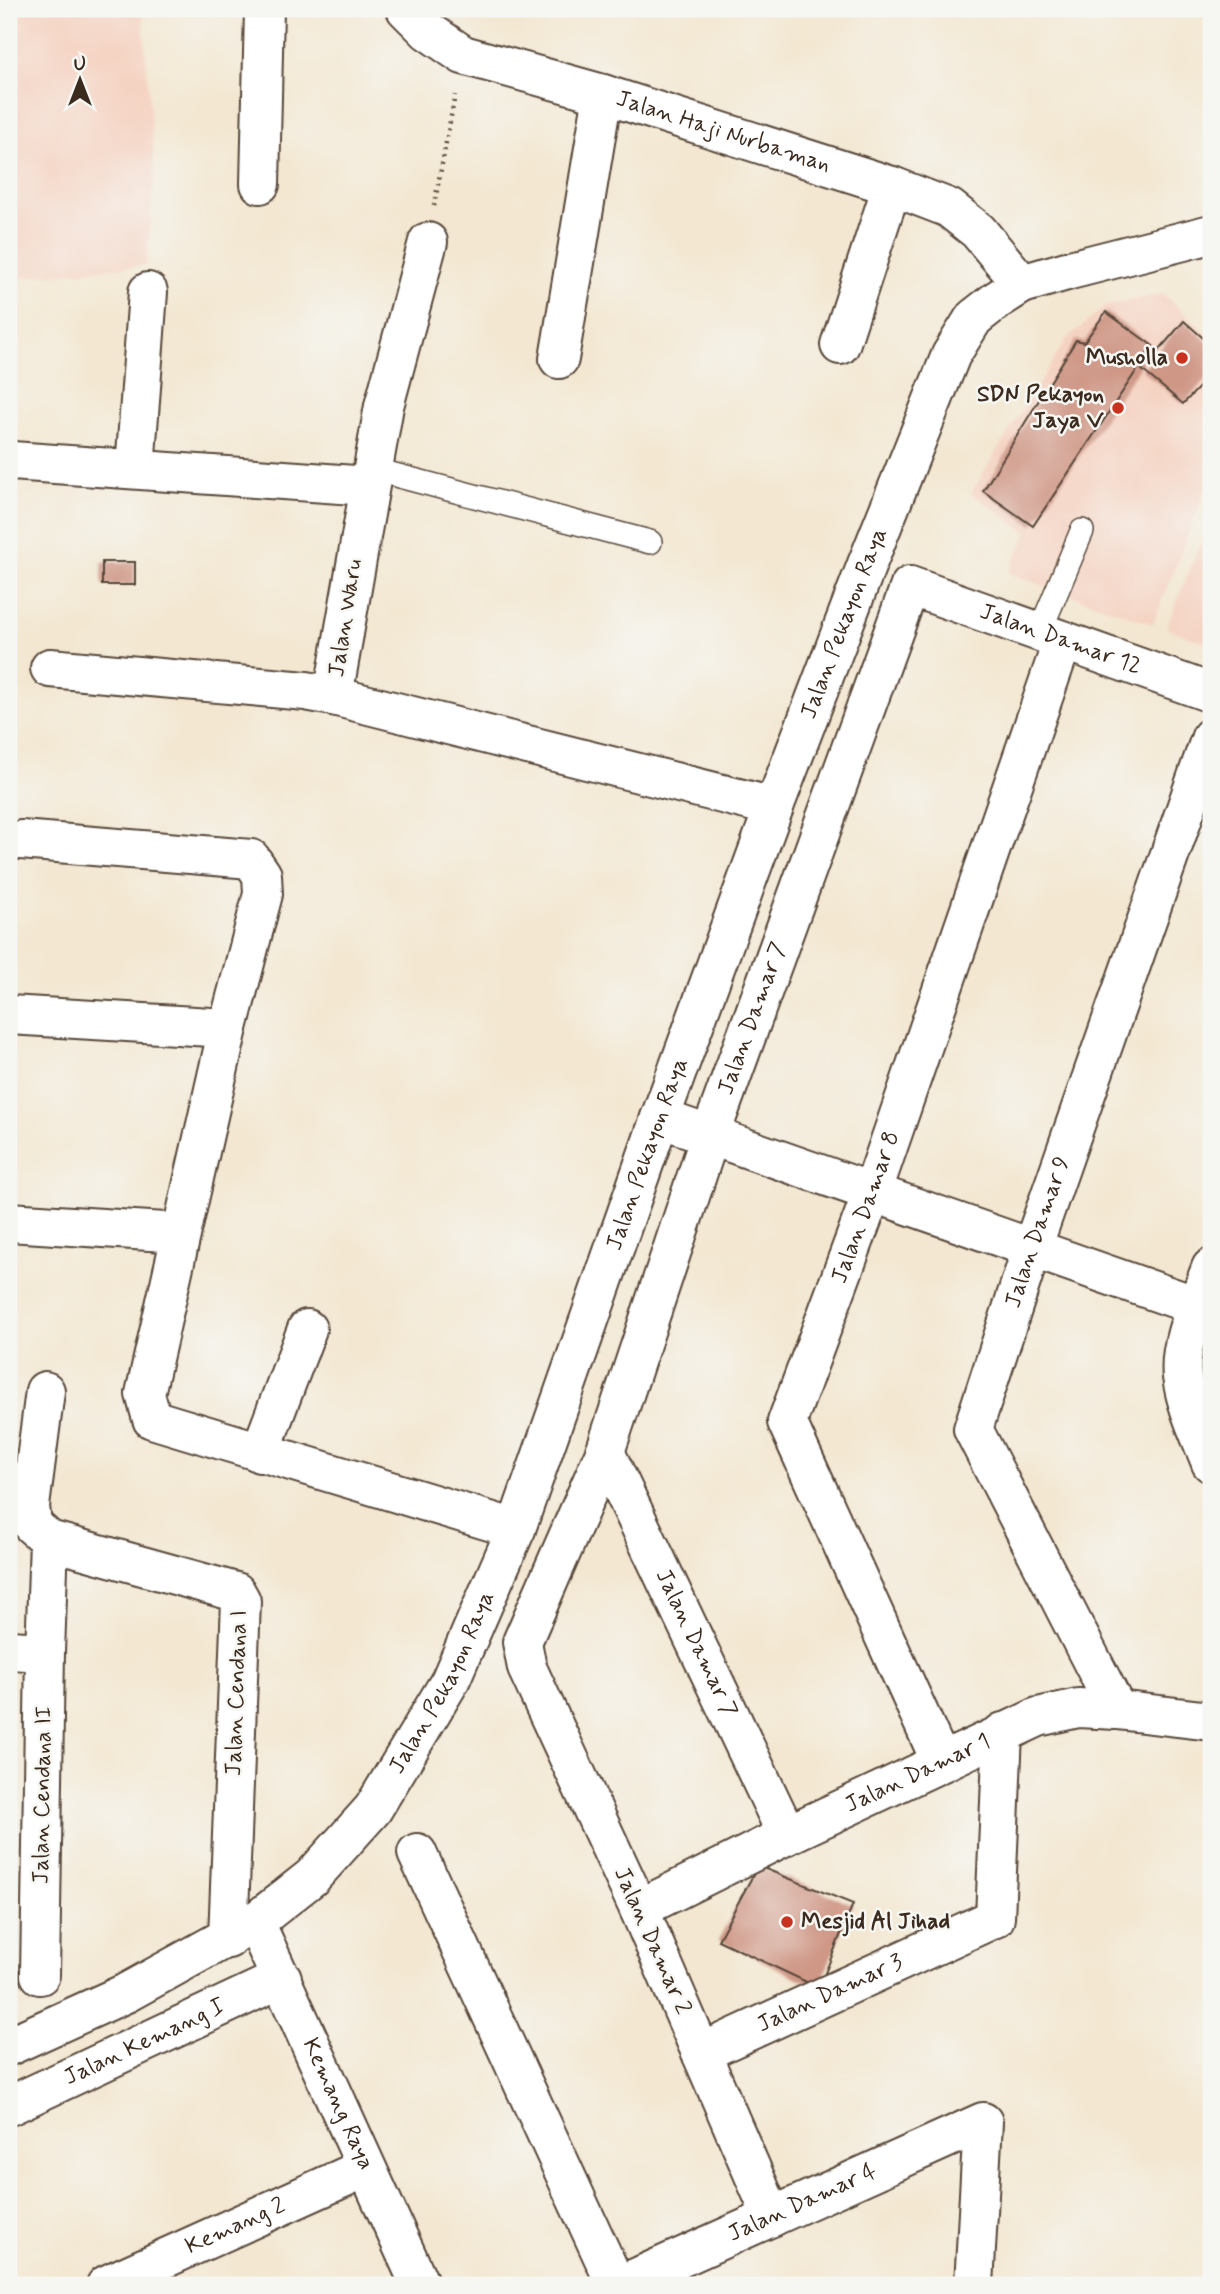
<svg xmlns="http://www.w3.org/2000/svg" width="1220" height="2294" font-family="Mynerve,sans-serif">
	<style>
		.built { fill: #f5d3c2 }
		.building { fill: #cf9786 }
		.lines { fill: none; stroke-linecap: round; stroke-linejoin: round }
		.lane-casing { stroke: #574639; stroke-width: 26 }
		.street-casing { stroke: #574639; stroke-width: 42 }
		.primary-casing { stroke: #574639; stroke-width: 42 }
		.path { stroke: #574639; stroke-width: 4.5; stroke-dasharray: 2 5; stroke-linecap: butt }
		.lane { stroke: #fff; stroke-width: 23 }
		.street { stroke: #fff; stroke-width: 38 }
		.primary { stroke: #fff; stroke-width: 38 }
		.poi-dot { fill: #c8321e; stroke: #f6f6f2; stroke-width: 2.5 }
		.labels { text-anchor: middle; dominant-baseline: central; stroke-width: 5; stroke-linejoin: round; paint-order: stroke }
		.street-label { font-size: 23px; fill: #3b2a1e; stroke: #f6f6f2 }
		.poi-label { font-size: 23px; font-weight: bold; fill: #3b2a1e; stroke: #f6f6f2; text-anchor: end }
	</style>
	<rect width="100%" height="100%" fill="#f6f6f2"/>
	<filter id="ink" filterUnits="userSpaceOnUse"><feTurbulence type="fractalNoise" baseFrequency=".0143" numOctaves="2"/><feDisplacementMap in="SourceGraphic" scale="14" xChannelSelector="R" yChannelSelector="G"/><feConvolveMatrix kernelMatrix="1 2 1 2 8 2 1 2 1" color-interpolation-filters="sRGB"/></filter>
	<filter id="wash" filterUnits="userSpaceOnUse"><feTurbulence type="fractalNoise" baseFrequency=".00686" numOctaves="4" result="noise"/><feDisplacementMap in="SourceGraphic" scale="28" xChannelSelector="R" yChannelSelector="G"/><feGaussianBlur stdDeviation="1.57" result="paint"/><feColorMatrix in="noise" values="0 0 0 0 0 0 0 0 0 0 0 0 0 0 0 0 0 1.4 0 .05"/><feComposite in="paint" operator="in"/></filter>
	<g filter="url(#wash)">
		<rect width="100%" height="100%" fill="#f3e7d1"/>
		<path class="built" d="M9 9H142L155 173 146 265 9 278Z
			M1163 294 1211 337V475L1153 624 1008 573 1028 533 971 493 1066 340 1106 306Z
			M1211 518V645L1166 628Z"/>
		<g id="blocks">
			<path class="building" d="M1106 312 1153 346 1033 526 983 491 1076 340 1084 342Z
				M1184 321 1211 345V375L1183 404 1142 370Z
				M102 562H135V585H102Z
				M758 1866 853 1904 819 1988 718 1940Z"/>
		</g>
	</g>
	<g filter="url(#ink)">
		<use href="#blocks" fill-opacity="0" stroke="#574639" stroke-width="2"/>
		<g class="lines">
			<g class="lane-casing">
				<path id="lane" d="M372 469 650 542
					M1040 631 1082 531"/>
			</g>
			<g class="street-casing">
				<g id="street">
					<path id="s1" d="M406 9 428 31 463 55 603 94 892 186 949 208 978 231 1022 284"/>
					<path d="M260 184 264 9"/>
					<path d="M428 242 384 406 333 696 774 807"/>
					<path d="M840 345 892 186"/>
					<path d="M559 359 603 94"/>
					<path d="M12 461 369 486"/>
					<path d="M135 469 148 292"/>
					<path d="M50 668 306 691 333 696"/>
					<path d="M21 840 251 859 262 875 263 894 228 1028 145 1394 152 1419 516 1529"/>
					<path d="M9 1015 228 1028"/>
					<path d="M660 1118 1211 1311"/>
					<path d="M9 1222 181 1233"/>
					<path d="M1211 1268C1199 1301 1178 1341 1182 1377 1186 1407 1200 1435 1211 1463"/>
					<path d="M45 1391 30 1506 32 1525 49 1540 236 1592 241 1601 228 1939"/>
					<path id="s2" d="M605 1452 787 1835"/>
					<path d="M260 1453 307 1329"/>
					<path d="M9 1650 45 1652 40 1975"/>
					<path d="M45 1652 49 1540"/>
					<path id="s3" d="M1117 1710 973 1429 1032 1248 1211 737"/>
					<path id="s4" d="M941 1762 787 1422 872 1193 1063 640"/>
					<path d="M417 1853 616 2285"/>
					<path id="s5" d="M639 1909 787 1835 1038 1717 1078 1708 1117 1710 1211 1721"/>
					<path id="s6" d="M255 1922 420 2285"/>
					<path id="s7" d="M701 2053 995 1918 1003 1732"/>
					<path id="s8" d="M9 2106 282 1978"/>
					<path id="s9" d="M772 2217 639 1909 527 1668 522 1642 605 1452 710 1136 910 586 1211 693"/>
					<path id="s10" d="M106 2285 365 2168"/>
					<path id="s11" d="M620 2285 983 2122 974 2285"/>
				</g>
			</g>
			<g class="primary-casing">
				<g id="primary">
					<path id="s12" d="M9 2046 126 1993 255 1922 312 1877 373 1809 450 1681 516 1529 660 1118 774 807 867 564 951 355 974 318 997 300 1022 284 1070 270 1211 234"/>
				</g>
			</g>
			<path class="path" d="M434 206 455 95"/>
			<use href="#lane" class="lane"/>
			<use href="#street" class="street"/>
			<use href="#primary" class="primary"/>
		</g>
	</g>
	<g class="poi-dot">
		<circle cx="1182" cy="358" r="7"/>
		<circle cx="1118" cy="408" r="7"/>
		<circle cx="787" cy="1922" r="7"/>
	</g>
	<g class="labels">
		<g class="street-label">
			<text stroke="none"><textPath href="#s1" startOffset="345">Jalan Haji Nurbaman</textPath></text>
			<text transform="translate(346 618) rotate(-81)">Jalan Waru</text>
			<text stroke="none"><textPath href="#s12" startOffset="1718">Jalan Pekayon Raya</textPath></text>
			<text stroke="none"><textPath href="#s9" startOffset="1913">Jalan Damar 12</textPath></text>
			<text stroke="none"><textPath href="#s9" startOffset="1293">Jalan Damar 7</textPath></text>
			<text stroke="none"><textPath href="#s12" startOffset="1152">Jalan Pekayon Raya</textPath></text>
			<text stroke="none"><textPath href="#s4" startOffset="602">Jalan Damar 8</textPath></text>
			<text stroke="none"><textPath href="#s3" startOffset="523">Jalan Damar 9</textPath></text>
			<text stroke="none"><textPath href="#s2" startOffset="212">Jalan Damar 7</textPath></text>
			<text stroke="none"><textPath href="#s12" startOffset="584">Jalan Pekayon Raya</textPath></text>
			<text transform="translate(237 1693) rotate(-88)">Jalan Cendana I</text>
			<text stroke="none"><textPath href="#s5" startOffset="310">Jalan Damar 1</textPath></text>
			<text transform="translate(43 1795) rotate(-89)">Jalan Cendana II</text>
			<text transform="translate(652 1941) rotate(66)">Jalan Damar 2</text>
			<text stroke="none"><textPath href="#s7" startOffset="142">Jalan Damar 3</textPath></text>
			<text stroke="none"><textPath href="#s8" startOffset="150">Jalan Kemang I</textPath></text>
			<text stroke="none"><textPath href="#s6" startOffset="200">Kemang Raya</textPath></text>
			<text stroke="none"><textPath href="#s11" startOffset="200">Jalan Damar 4</textPath></text>
			<text stroke="none"><textPath href="#s10" startOffset="142">Kemang 2</textPath></text>
		</g>
		<g class="poi-label">
			<text x="1168" y="358">Musholla</text>
			<text x="1104" y="395">SDN Pekayon<tspan x="1104" dy="26">Jaya V</tspan></text>
			<text x="801" y="1922" text-anchor="start">Mesjid Al Jihad</text>
		</g>
	</g>
	<rect width="1220" height="2294" fill="none" stroke="#f6f6f2" stroke-width="35"/>
	<g transform="translate(80 80)" stroke="#f6f6f2" stroke-width="5" paint-order="stroke">
	<path d="M0-5L12 26L0 18L-12 26Z" fill="#3b2a1e"/>
	<text y="-10" font-size="19" font-weight="bold" text-anchor="middle" fill="#3b2a1e">U</text>
	</g>
</svg>
